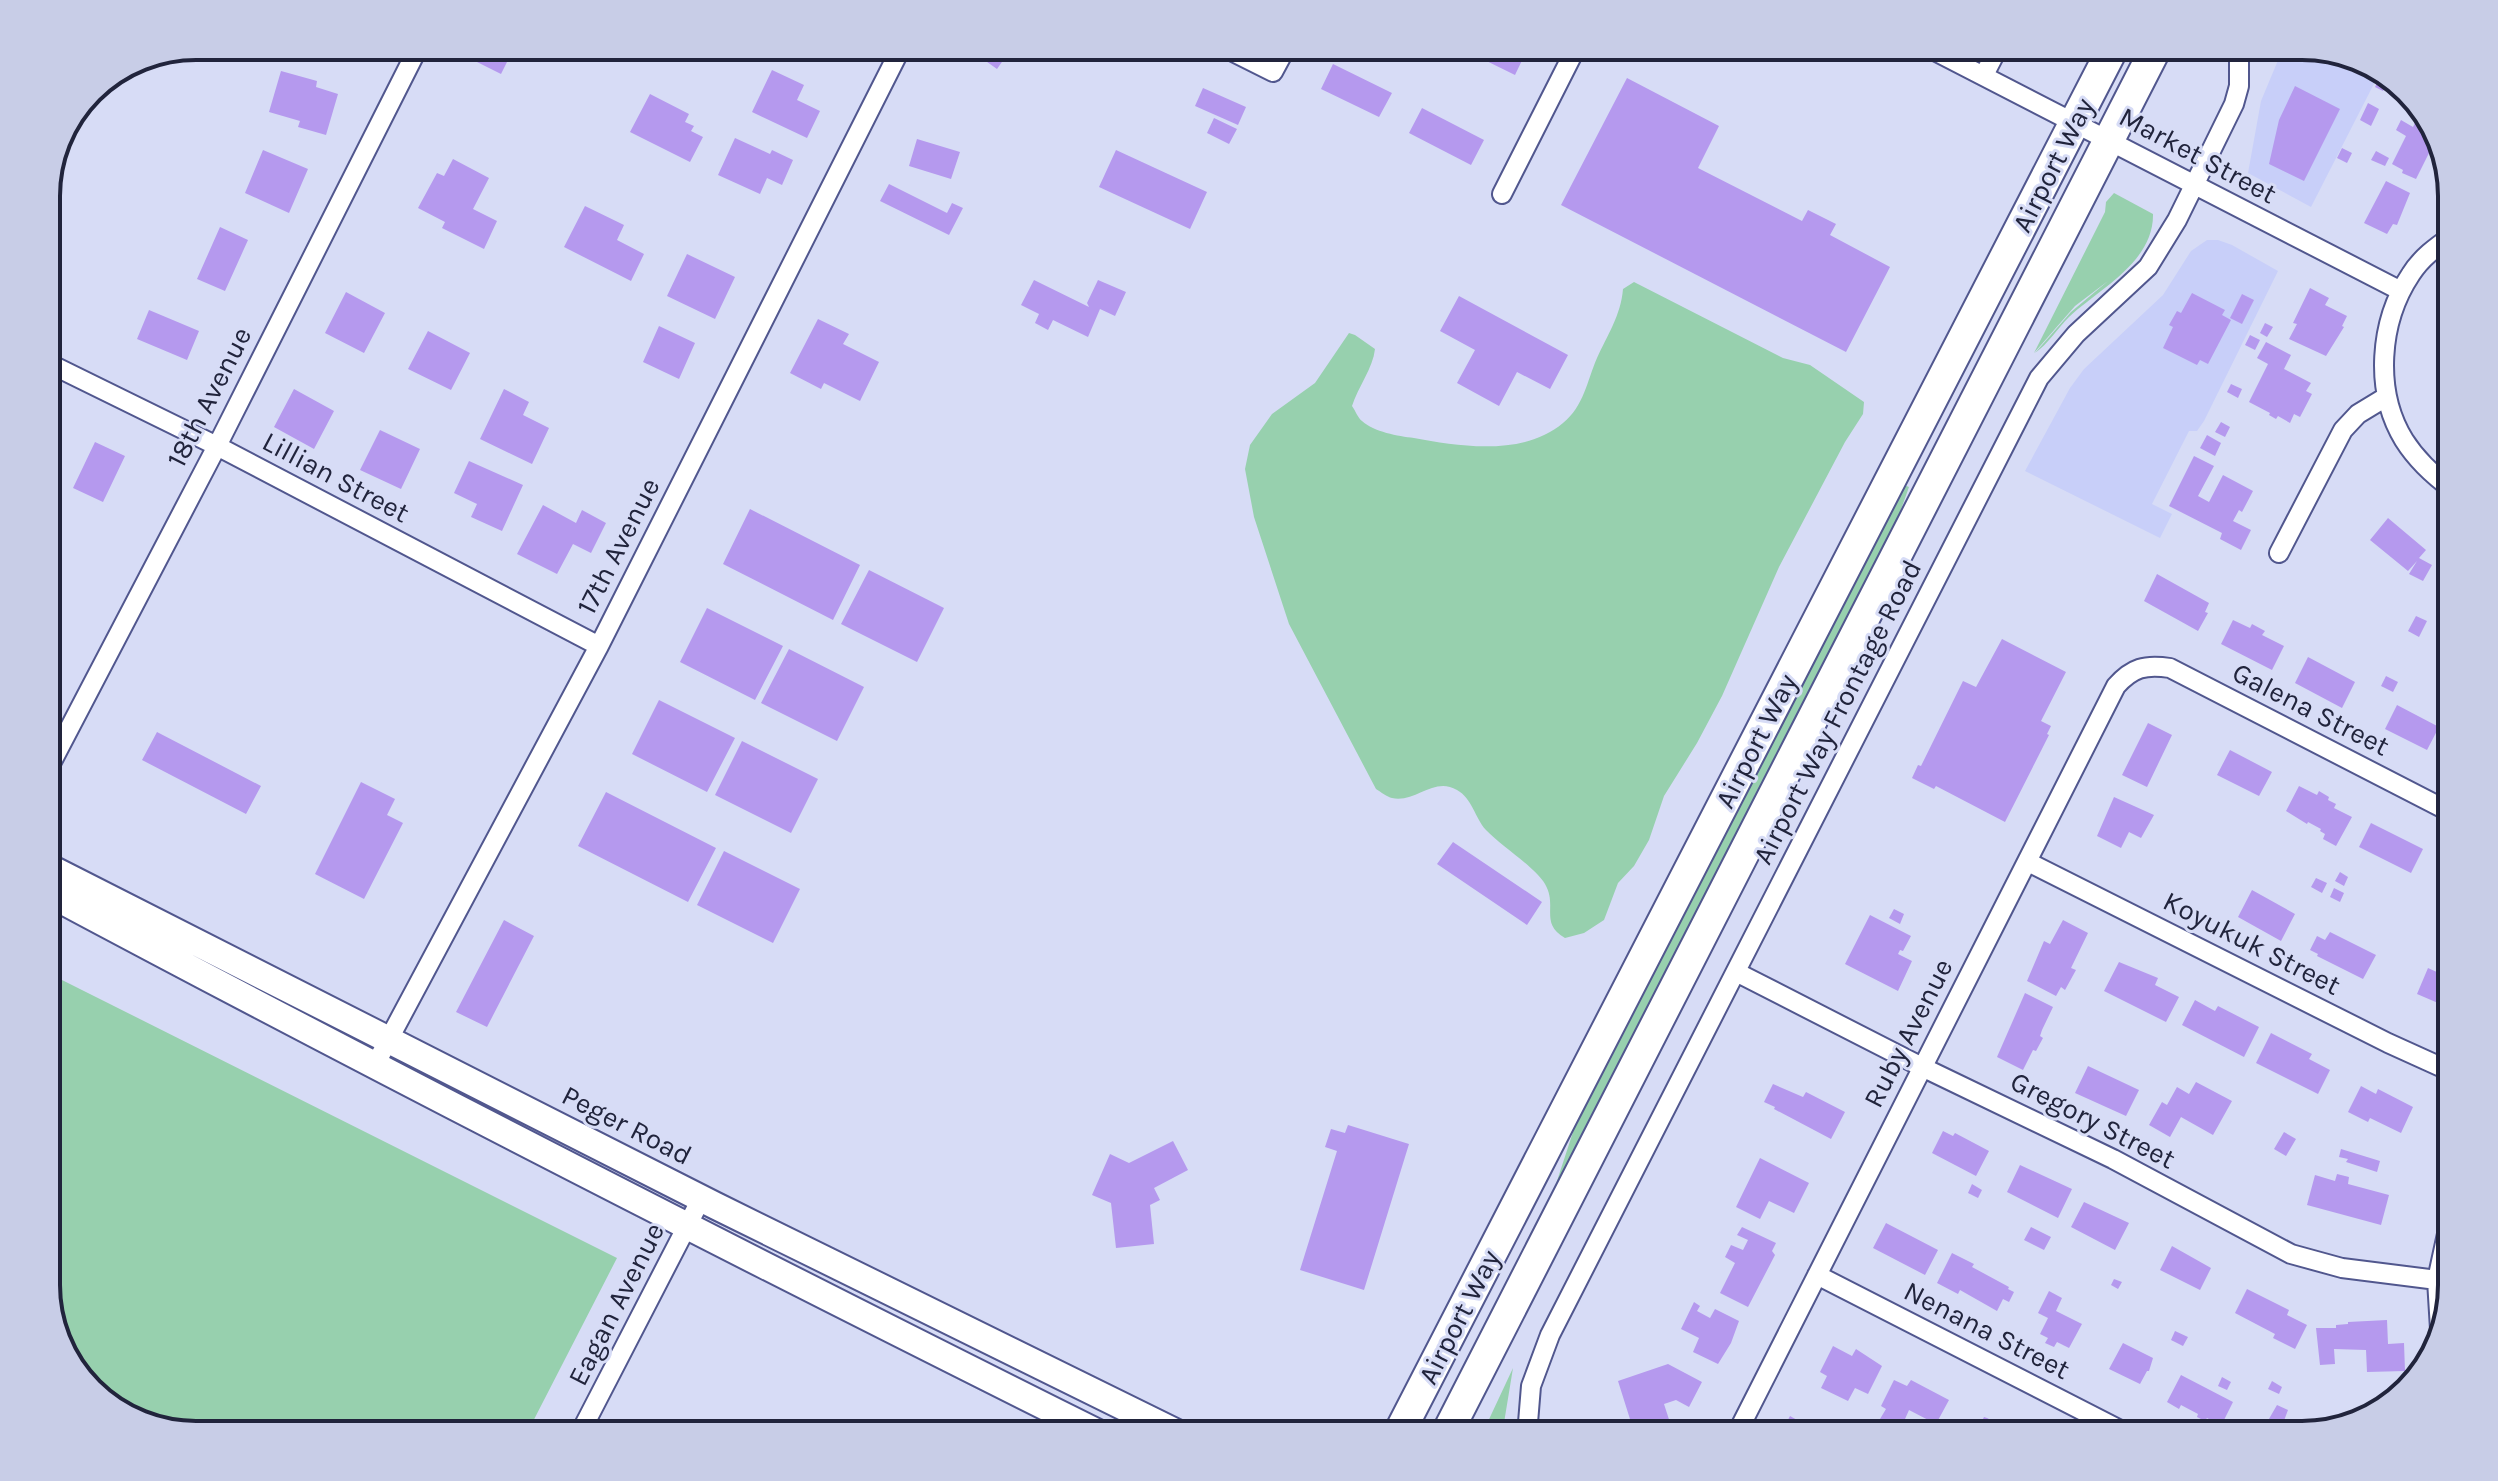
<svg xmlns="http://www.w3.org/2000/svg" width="2498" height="1481" font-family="Karla,sans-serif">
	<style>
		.built { fill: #c8cff9 }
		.green { fill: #97d0ae }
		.building { fill: #b599ee }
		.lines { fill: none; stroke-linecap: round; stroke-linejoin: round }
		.street-casing { stroke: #51578e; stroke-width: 22 }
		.secondary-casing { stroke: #51578e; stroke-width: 30 }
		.primary-casing { stroke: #51578e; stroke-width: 34 }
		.street { stroke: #fff; stroke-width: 18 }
		.secondary { stroke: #fff; stroke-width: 26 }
		.primary { stroke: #fff; stroke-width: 30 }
		.labels { text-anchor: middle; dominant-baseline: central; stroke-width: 6; stroke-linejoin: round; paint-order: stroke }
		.street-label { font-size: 28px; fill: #21243c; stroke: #d7dcf6 }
		.rim { fill: none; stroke: #21243c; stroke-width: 4 }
	</style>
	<rect width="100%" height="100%" fill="#d7dcf6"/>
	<path class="built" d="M2284 46H2302L2377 66 2381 70 2311 207 2248 173 2261 101Z
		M2207 240H2218L2232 245 2278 271 2204 421 2197 431H2189L2152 504 2172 514 2160 538 2025 471 2070 388 2084 369 2163 295 2191 251Z"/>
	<path class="green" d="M2114 193 2153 214C2154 262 2099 289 2069 317 2058 328 2048 344 2035 353L2071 312 2108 281 2075 306 2034 353 2105 212 2106 202Z
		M1634 282 1783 358 1810 365 1864 402 1863 414 1845 442 1779 567 1722 696 1697 743 1664 796 1649 840 1634 866 1618 883 1604 920 1584 933 1565 938C1539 923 1558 906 1545 884 1535 867 1501 846 1486 830 1475 818 1472 798 1457 790 1434 776 1416 803 1392 798 1387 797 1381 792 1376 789L1289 624 1254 517 1245 469 1250 445 1272 414 1315 383 1349 333 1355 335 1375 349C1373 368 1358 387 1352 406 1355 410 1358 418 1362 421 1374 432 1398 436 1414 438 1461 447 1524 456 1563 423 1584 406 1587 381 1597 358 1607 336 1621 315 1623 289Z
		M1902 484 1909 487 1894 529 1559 1188 1555 1187 1575 1126Z
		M46 972 617 1258 526 1435H196L121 1415 66 1360 46 1294Z
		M1513 1368 1502 1435H1481L1484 1430Z"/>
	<path class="building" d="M478 46H515L501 74 471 59Z
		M978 46H1013L997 69 973 52Z
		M1456 46H1514L1526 52 1515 75Z
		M1333 64 1392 93 1379 117 1321 89Z
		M772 70 804 85 797 100 820 111 807 138 752 112Z
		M281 71 317 81 316 87 338 94 326 135 298 127 300 121 269 112Z
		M1627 78 1719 126 1698 168 1802 221 1808 210 1836 224 1830 235 1890 267 1846 352 1561 205Z
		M2379 79 2387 83 2383 91 2375 87Z
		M2295 86 2340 109 2304 181 2269 164 2279 120Z
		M1203 88 1246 107 1238 125 1195 106Z
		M650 94 689 114 685 122 694 126 691 131 703 137 690 162 630 132Z
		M2368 103 2379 109 2371 126 2360 120Z
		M1422 108 1484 140 1471 165 1409 133Z
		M1214 118 1237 129 1229 144 1207 133Z
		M2401 120 2413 127 2416 121 2435 131 2437 137 2416 179 2402 173 2403 170 2392 164 2406 136 2396 130Z
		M735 138 770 154 772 150 793 160 782 185 767 178 760 194 718 175Z
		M917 139 960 152 951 179 909 166Z
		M2342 148 2352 153 2347 163 2337 158Z
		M263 150 308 169 289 213 245 193Z
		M1116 150 1207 192 1190 229 1099 187Z
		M2376 151 2389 158 2385 166 2371 160Z
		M453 159 489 178 473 209 497 221 484 249 442 228 445 222 418 208 437 173 444 176Z
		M2386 181 2410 193 2397 225 2393 224 2387 234 2364 223Z
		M889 184 947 213 952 203 963 208 949 235 880 201Z
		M46 206 62 212 46 248Z
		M585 206 624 225 617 240 644 254 631 281 564 247Z
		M220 227 248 240 225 291 197 279Z
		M687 254 735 277 715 319 667 296Z
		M1034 280 1089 307 1087 303 1098 280 1126 292 1115 316 1100 309 1088 337 1053 320 1048 330 1035 323 1039 314 1021 305Z
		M2310 288 2329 298 2325 305 2347 316 2342 326 2344 327 2326 356 2289 339 2297 324 2293 323Z
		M346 292 385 313 364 353 325 333Z
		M2192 293 2225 310 2222 315 2231 320 2208 364 2200 360 2197 365 2163 348 2173 327 2169 325 2177 311 2181 313Z
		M2242 294 2254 300 2242 324 2230 318Z
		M1459 296 1568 355 1550 389 1517 372 1499 406 1457 383 1475 350 1440 331Z
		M149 310 199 331 187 360 137 339Z
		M818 319 849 334 843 344 879 362 860 401 824 383 821 389 790 373Z
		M2265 323 2273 327 2267 337 2260 333Z
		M659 326 695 343 679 379 643 362Z
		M428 331 470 353 451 390 408 369Z
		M2250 335 2260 340 2255 350 2245 345Z
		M2266 342 2291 355 2284 369 2311 383 2306 391 2312 394 2300 417 2294 414 2290 423 2278 416 2276 419 2269 415 2270 413 2249 402 2268 364 2257 358Z
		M2452 347V400L2449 401 2437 350Z
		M2231 384 2242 389 2238 398 2227 392Z
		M294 389 334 411 314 449 274 427Z
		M504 389 529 402 523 415 549 428 532 464 480 439Z
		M2221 422 2230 427 2225 437 2215 432Z
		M380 430 420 449 401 489 360 470Z
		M2207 435 2221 443 2215 456 2200 448Z
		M95 442 125 456 103 502 73 488Z
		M2194 456 2214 466 2198 496 2209 502 2223 475 2253 491 2242 512 2239 510 2233 521 2251 530 2241 550 2220 539 2222 533 2169 506Z
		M469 461 523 485 502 531 471 517 477 504 454 493Z
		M543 505 576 523 582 510 606 523 591 553 573 544 557 574 517 554Z
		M750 509 860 565 833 620 723 564Z
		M2388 518 2426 550 2419 558 2432 565 2423 581 2409 574 2417 561 2408 571 2370 540Z
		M869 570 944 608 917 662 841 624Z
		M2157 574 2209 603 2205 612 2208 613 2198 631 2144 601Z
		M707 608 783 646 755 700 680 662Z
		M2416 616 2427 621 2419 637 2408 631Z
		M2233 620 2250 628 2252 624 2265 631 2262 635 2284 646 2272 670 2221 644Z
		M2002 639 2066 672 2041 721 2051 726 2047 734 2049 735 2005 822 1936 786 1934 789 1912 778 1918 765 1921 766 1963 681 1976 687Z
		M789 649 864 687 837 741 761 703Z
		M2308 657 2355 682 2342 708 2295 683Z
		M2386 676 2398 682 2393 692 2381 686Z
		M659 700 735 738 707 792 632 754Z
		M2397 705 2439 727 2427 750 2385 729Z
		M2148 723 2172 735 2147 787 2122 775Z
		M157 732 261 786 246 814 142 760Z
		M742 741 818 779 791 833 715 795Z
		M2230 750 2272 772 2259 796 2217 775Z
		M361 782 395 799 387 815 403 823 364 899 315 874Z
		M2299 786 2317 795 2319 791 2329 797 2328 800 2336 804 2334 808 2352 817 2336 846 2323 839 2325 834 2320 831 2321 829 2308 822 2307 824 2286 811Z
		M606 792 716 848 688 902 578 846Z
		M2114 797 2154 815 2141 838 2129 832 2121 848 2097 836Z
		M2371 823 2423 849 2411 873 2359 847Z
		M1453 842 1542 902 1527 925 1437 864Z
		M724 851 800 889 773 943 697 905Z
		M2452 865V897L2450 900 2442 896 2444 893 2439 890Z
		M2340 872 2348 877 2344 886 2335 881Z
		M2316 878 2327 883 2322 893 2311 887Z
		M2334 888 2344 893 2340 902 2330 897Z
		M2252 890 2295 914 2281 941 2238 917Z
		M1894 909 1904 914 1900 924 1889 918Z
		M1870 915 1911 936 1903 951 1900 950 1898 954 1912 961 1898 991 1845 964Z
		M504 920 534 936 487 1027 456 1012Z
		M2063 920 2088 933 2071 968 2076 970 2065 990 2061 987 2056 996 2027 981 2044 941 2050 944Z
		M2330 932 2376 955 2363 979 2317 956 2318 954 2310 950 2317 936 2325 940Z
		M2119 962 2158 978 2155 985 2179 997 2166 1022 2104 991Z
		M2428 968 2452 979V1009L2417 994Z
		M2025 993 2053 1007 2042 1030 2040 1036 2043 1038 2036 1051 2033 1050 2023 1070 1997 1057Z
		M2195 1000 2215 1011 2218 1006 2259 1027 2244 1057 2182 1025Z
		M2271 1033 2312 1054 2309 1059 2330 1070 2318 1094 2256 1063Z
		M2088 1066 2139 1090 2126 1116 2075 1093Z
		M2196 1082 2232 1101 2213 1135 2181 1117 2170 1137 2149 1125 2162 1102 2167 1105 2177 1087 2189 1094Z
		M1773 1084 1803 1097 1806 1092 1845 1112 1831 1139 1774 1109 1775 1107 1764 1102Z
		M2361 1086 2376 1094 2378 1089 2413 1107 2401 1133 2370 1118 2368 1122 2348 1112Z
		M1348 1125 1409 1144 1364 1290 1300 1270 1337 1151 1325 1147 1331 1129 1345 1133Z
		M1943 1131 1953 1136 1955 1133 1989 1151 1976 1176 1932 1153Z
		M2284 1132 2296 1139 2286 1156 2274 1149Z
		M1173 1141 1188 1170 1154 1188 1160 1200 1150 1205 1154 1244 1116 1248 1111 1203 1092 1195 1110 1154 1129 1163Z
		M2341 1149 2380 1161 2377 1172 2346 1162 2348 1159 2339 1157Z
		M1760 1158 1809 1183 1794 1213 1769 1201 1760 1219 1736 1207Z
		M2020 1165 2072 1189 2058 1218 2007 1192Z
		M2337 1174 2349 1177 2348 1184 2389 1195 2381 1225 2307 1205 2315 1175 2335 1181Z
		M1972 1184 1982 1190 1978 1198 1968 1193Z
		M2084 1202 2129 1223 2115 1250 2071 1227Z
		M1886 1223 1938 1250 1925 1275 1873 1248Z
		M1742 1227 1776 1243 1772 1251 1775 1255 1748 1307 1720 1293 1735 1263 1725 1257 1731 1245 1743 1250 1748 1240 1737 1235Z
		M2031 1227 2051 1237 2044 1250 2024 1240Z
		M2172 1246 2211 1268 2200 1290 2160 1270Z
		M1952 1253 1974 1264 1972 1267 2009 1287 2008 1289 2014 1292 2009 1302 2003 1299 1997 1311 1960 1290 1958 1294 1937 1283Z
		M2114 1279 2122 1282 2118 1289 2111 1285Z
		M2247 1289 2289 1310 2287 1315 2307 1325 2295 1349 2273 1338 2275 1334 2235 1313Z
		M2049 1291 2062 1298 2056 1311 2082 1324 2069 1348 2057 1342 2054 1347 2045 1343 2048 1338 2040 1334 2048 1318 2038 1313Z
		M1694 1302 1700 1306 1697 1311 1710 1318 1715 1309 1739 1321 1731 1343 1718 1364 1693 1352 1699 1338 1681 1329Z
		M2387 1320 2388 1344 2404 1343 2405 1371 2367 1372 2366 1350 2334 1349 2335 1364 2320 1365 2316 1328H2336V1325L2348 1324V1322Z
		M2175 1331 2188 1337 2183 1346 2171 1340Z
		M2123 1343 2153 1358 2149 1371H2147L2140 1384 2109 1369Z
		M1833 1346 1852 1356 1856 1349 1882 1366 1868 1394 1855 1388 1848 1401 1821 1388 1827 1376 1820 1372Z
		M1668 1364 1702 1382 1689 1407 1676 1400 1664 1404 1674 1435H1635L1618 1381Z
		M2181 1375 2233 1402 2221 1426 2207 1418 2205 1421 2197 1417 2198 1414 2181 1405 2179 1409 2167 1402Z
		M2222 1377 2231 1382 2227 1390 2218 1386Z
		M1894 1380 1907 1386 1911 1380 1949 1400 1936 1424 1909 1410 1901 1428 1915 1435H1885L1874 1429 1886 1409 1881 1406Z
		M2272 1381 2282 1387 2279 1394 2268 1389Z
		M2277 1405 2288 1410 2282 1426 2300 1435H2270L2262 1431Z
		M1790 1416 1813 1429 1810 1435H1780Z
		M1984 1417 1987 1418 2020 1435H1975Z
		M1838 1420 1856 1429 1853 1435H1844L1833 1430Z"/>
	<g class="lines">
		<g class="street-casing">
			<path id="street" d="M1221 46 1273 72 1287 46
				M1925 46 2401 291
				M1984 75 1999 46
				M1502 194 1577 46
				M2452 236C2436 247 2421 258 2411 274 2379 322 2374 391 2404 440 2416 459 2434 476 2452 489
				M46 362 217 446 599 646
				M2279 553 2343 430 2358 414 2386 397
				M46 773 217 446 419 46
				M2028 862 2388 1043 2452 1072
				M1736 972 1922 1067 2113 1159 2291 1254 2342 1268 2437 1280
				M374 1067 599 646 902 46
				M1817 1275 2130 1435
				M2440 1329 2437 1280 2452 1211
				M579 1435 701 1199
				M1527 1435 1531 1386 1550 1335 2039 378 2076 334 2148 267 2177 220 2234 104 2239 86V46
				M1736 1435 2116 686C2132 668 2145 664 2170 668L2452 813"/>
		</g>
		<g class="secondary-casing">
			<path id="secondary" d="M46 866 714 1205 1181 1435
				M46 892C396 1079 747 1258 1102 1435"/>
		</g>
		<g class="primary-casing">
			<path id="primary" d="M1398 1435 2114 46
				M1446 1435 2157 46"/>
		</g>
		<use href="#street" class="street"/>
		<use href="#secondary" class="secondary"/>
		<use href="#primary" class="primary"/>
	</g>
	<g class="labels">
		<g class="street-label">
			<text transform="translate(2198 155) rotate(28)">Market Street</text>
			<text transform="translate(2053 165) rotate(-63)">Airport Way</text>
			<text transform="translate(209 397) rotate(-63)">18th Avenue</text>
			<text transform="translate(336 477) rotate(28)">Lillian Street</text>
			<text transform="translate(618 546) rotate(-63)">17th Avenue</text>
			<text transform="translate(2311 709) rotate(27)">Galena Street</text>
			<text transform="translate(1837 712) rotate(-63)">Airport Way Frontage Road</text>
			<text transform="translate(1756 741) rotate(-63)">Airport Way</text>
			<text transform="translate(2252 943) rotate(27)">Koyukuk Street</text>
			<text transform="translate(1908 1033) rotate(-63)">Ruby Avenue</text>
			<text transform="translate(2093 1120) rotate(27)">Gregory Street</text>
			<text transform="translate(627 1125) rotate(27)">Peger Road</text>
			<text transform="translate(616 1304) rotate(-63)">Eagan Avenue</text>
			<text transform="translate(1459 1317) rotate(-63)">Airport Way</text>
			<text transform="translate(1987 1330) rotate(27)">Nenana Street</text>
		</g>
	</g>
	<path d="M0 0H2498V1481H0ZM196 60H2302A136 136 0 0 1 2438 196V1285A136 136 0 0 1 2302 1421H196A136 136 0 0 1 60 1285V196A136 136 0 0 1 196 60Z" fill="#c8cde7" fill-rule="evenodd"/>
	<path class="rim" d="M196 60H2302A136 136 0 0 1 2438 196V1285A136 136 0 0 1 2302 1421H196A136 136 0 0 1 60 1285V196A136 136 0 0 1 196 60Z"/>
</svg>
